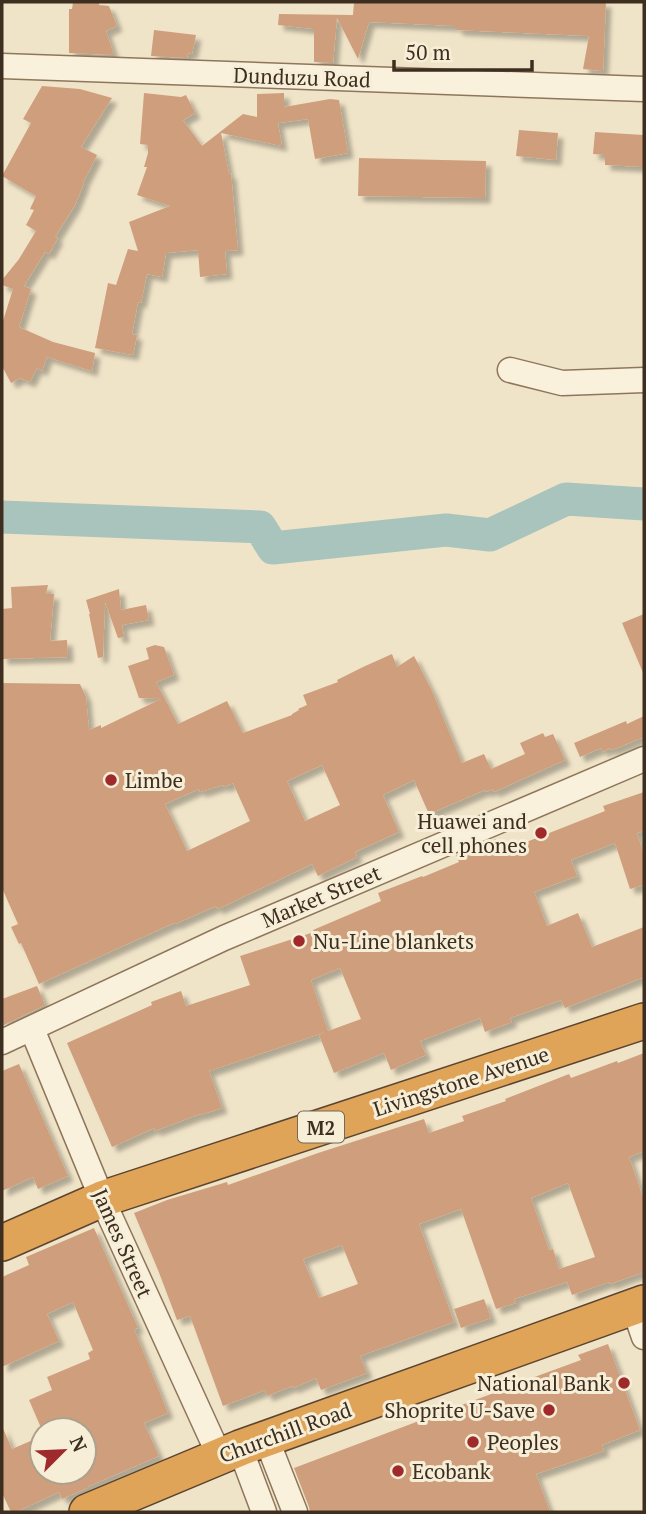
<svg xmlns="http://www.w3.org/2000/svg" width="646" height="1514" font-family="'PT Serif',serif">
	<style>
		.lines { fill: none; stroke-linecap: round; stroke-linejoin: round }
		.river { stroke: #a9c4bc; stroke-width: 33 }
		.building { fill: #cf9f7d; fill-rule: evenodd; filter: url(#shadow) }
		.minor-casing { stroke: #8d765c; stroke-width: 27 }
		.highway-casing { stroke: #5b4430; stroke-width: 38 }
		.minor { stroke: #faf1dc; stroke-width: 24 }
		.highway { stroke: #e0a458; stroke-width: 35 }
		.poi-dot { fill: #9e2a2b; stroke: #f7eed8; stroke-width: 2.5 }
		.labels { text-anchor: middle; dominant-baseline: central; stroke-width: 6; stroke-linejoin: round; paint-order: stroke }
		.shield { fill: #f7eed8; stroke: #756857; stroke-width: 2 }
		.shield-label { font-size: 19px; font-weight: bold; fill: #3d2e20 }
		.street-label { font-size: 21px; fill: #3d2e20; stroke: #f7eed8 }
		.poi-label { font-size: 21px; fill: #3d2e20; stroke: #f7eed8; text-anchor: start }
	</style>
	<defs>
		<filter id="shadow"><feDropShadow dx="5.5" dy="5.5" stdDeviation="2" flood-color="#0004"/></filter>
	</defs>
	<rect width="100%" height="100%" fill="#f0e4c8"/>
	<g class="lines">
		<path class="river" d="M2 517 260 527 273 548 446 530 490 535 566 499 644 504"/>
	</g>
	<path class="building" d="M73 2H99V5L109 6 117 26 106 31 114 55 69 53V9H72Z
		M354 2H606L603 71 583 69 589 36 457 30V26L369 22 358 59 337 18 333 63 314 62V29L278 25 279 14 353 15Z
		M154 30 196 35 192 54 188 53 187 58 151 56Z
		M42 86 80 89 112 98 81 147 97 155 83 183H84L75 205 55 237 58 238 49 254 45 252 24 286 31 289 19 327 53 342 95 353 92 371 47 357 42 371 37 368 30 382 20 378 11 383 2 366V324L13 289 2 285V280L19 259 36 231 26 225 34 210 30 209 36 196 2 176 31 123 23 119Z
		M144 93 181 97 186 95 195 113 183 120 202 146 243 114 257 117V94L284 93V107L330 99 339 100 348 153 315 159 308 119 278 123 282 146 221 133 229 174 231 173 238 250 225 251 227 274 200 277 198 250 166 253 162 277 147 274 141 303 138 302 132 334 137 335 133 355 95 348 108 283 116 285 128 249 138 251 129 222 170 206 137 195 147 167H144L148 153V145L140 144Z
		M519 130 558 133 556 160 516 156Z
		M595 132 644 135V167L605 165V155L593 154Z
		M359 158 486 161 485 198 358 196Z
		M48 585 46 594H54L50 641 67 640 68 657 2 659V609L12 608 11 587Z
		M119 589 121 610 146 605 149 620 122 625 124 637 118 638 105 602 103 657 98 658 89 614H90L86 600Z
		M644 614V675L622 623Z
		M155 645 164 647 174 675 156 682 178 724 227 701 243 733 292 715V714L299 710 298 709 307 705 303 695 338 682 337 680 363 667 392 654 397 667 414 656 432 691 462 763 484 754 491 769 525 754 520 743 543 733 545 737 553 734 565 760 494 792 493 789 486 792 485 790 429 814 414 780 383 795 399 832 355 852 357 857 318 876 312 864 218 909 216 906 175 924 174 923 39 984 21 943 19 944 11 927 18 924 2 888V683L80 684 86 697 89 730 101 725V728L161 699 139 698 128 666 149 659 146 648ZM322 765 340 805 305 821 287 781ZM233 783 250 821 187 851 165 804 199 789 200 792 223 785 224 787Z
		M644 716V737L617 748 610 750 609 748 603 752 601 748 580 757 574 743 626 721 627 724Z
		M644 792V831L637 833 644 855V885L630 889 615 843 571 860 577 876 534 892 547 926 578 913 592 947 644 927V977L565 1008 561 1000 510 1018 512 1022 485 1032 480 1018 420 1041 426 1055 391 1070 384 1053 334 1073 319 1035 326 1032 209 1071 222 1108 200 1115V1114L155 1131 154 1128 112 1147 67 1043 152 1005 151 1002 181 991 186 1006 250 985 240 956 314 932 313 930 381 901 378 893 422 876 423 877 459 862 456 855 496 839 501 852 605 811 603 806ZM340 968 361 1019 328 1031 311 980Z
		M37 986 45 1005 2 1026V999Z
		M644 1053V1151L629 1157 644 1200V1272L610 1284 609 1282 572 1295 567 1282 514 1299 516 1303 496 1309 461 1209 419 1224 454 1322 360 1356 367 1373 321 1390 316 1378 293 1388 292 1386 267 1396 265 1390 223 1406 190 1316 177 1320 158 1270 134 1213 167 1200 227 1182 228 1185 318 1153 424 1119 429 1133 464 1121 462 1116 506 1101 505 1099 569 1074 571 1078 617 1061 618 1063ZM568 1183 595 1257 559 1269 553 1249 549 1250 531 1198ZM342 1245 358 1284 319 1298 303 1259Z
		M19 1064 68 1176 38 1189 33 1177 2 1191V1071Z
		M94 1228 138 1328 134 1329 168 1413 144 1423 159 1456 87 1487V1488L62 1499 59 1492 16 1512H11L2 1493V1426L12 1449 42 1436V1472H84V1430H42L29 1400 52 1390 47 1377 90 1359 88 1353 93 1350 73 1302 47 1314 59 1341 2 1367V1277L29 1265 26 1257Z
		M484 1299 491 1318 461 1328 454 1309Z
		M608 1344 640 1430 602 1445 604 1451 536 1474 550 1512H310L309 1507 294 1468 448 1410 510 1387V1386L581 1360 578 1355Z"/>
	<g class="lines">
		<g class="minor-casing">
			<path id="minor" d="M2 66 644 89
				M510 370 562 383 644 380
				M32 1029 102 1199 219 1455
				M2 1042 224 938 644 759
				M634 1308 644 1337
				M266 1438 295 1512
				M240 1448 264 1512"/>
		</g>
		<g class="highway-casing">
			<path id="highway" d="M2 1243 102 1199 644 1021
				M87 1512 240 1448 644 1303"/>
		</g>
		<use href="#minor" class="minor"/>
		<use href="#highway" class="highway"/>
	</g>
	<g class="poi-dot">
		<circle cx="111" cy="780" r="7"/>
		<circle cx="541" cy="833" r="7"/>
		<circle cx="299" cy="941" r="7"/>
		<circle cx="624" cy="1383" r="7"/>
		<circle cx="549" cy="1410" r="7"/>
		<circle cx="473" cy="1442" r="7"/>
		<circle cx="398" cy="1471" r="7"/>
	</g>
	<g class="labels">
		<rect class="shield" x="298" y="1111.5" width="46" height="31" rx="5"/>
		<g class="shield-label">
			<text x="321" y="1127">M2</text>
		</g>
		<g class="street-label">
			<text transform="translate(302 77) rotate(2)">Dunduzu Road</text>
			<text transform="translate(321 896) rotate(-23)">Market Street</text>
			<text transform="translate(461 1081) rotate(-18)">Livingstone Avenue</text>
			<text transform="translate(123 1243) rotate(66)">James Street</text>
			<text transform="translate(285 1432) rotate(-20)">Churchill Road</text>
		</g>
		<g class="poi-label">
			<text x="125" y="780">Limbe</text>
			<text x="527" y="821" text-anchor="end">Huawei and<tspan x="527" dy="24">cell phones</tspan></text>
			<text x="313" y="941">Nu-Line blankets</text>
			<text x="610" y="1383" text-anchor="end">National Bank</text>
			<text x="535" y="1410" text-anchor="end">Shoprite U-Save</text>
			<text x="487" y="1442">Peoples</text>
			<text x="412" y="1471">Ecobank</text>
		</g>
	</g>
	<rect width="646" height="1514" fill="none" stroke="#3d2e20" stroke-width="7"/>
	<g transform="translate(63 1451) rotate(66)"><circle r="33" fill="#f7eed8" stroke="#ada18e" stroke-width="2"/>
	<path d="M0-5L12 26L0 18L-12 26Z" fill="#9e2a2b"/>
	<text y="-10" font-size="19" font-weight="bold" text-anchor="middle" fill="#3d2e20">N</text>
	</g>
	<path d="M394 60v10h138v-10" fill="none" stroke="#3d2e20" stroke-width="3.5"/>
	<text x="405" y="60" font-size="21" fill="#3d2e20" stroke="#f7eed8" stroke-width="5" paint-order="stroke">50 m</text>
</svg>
